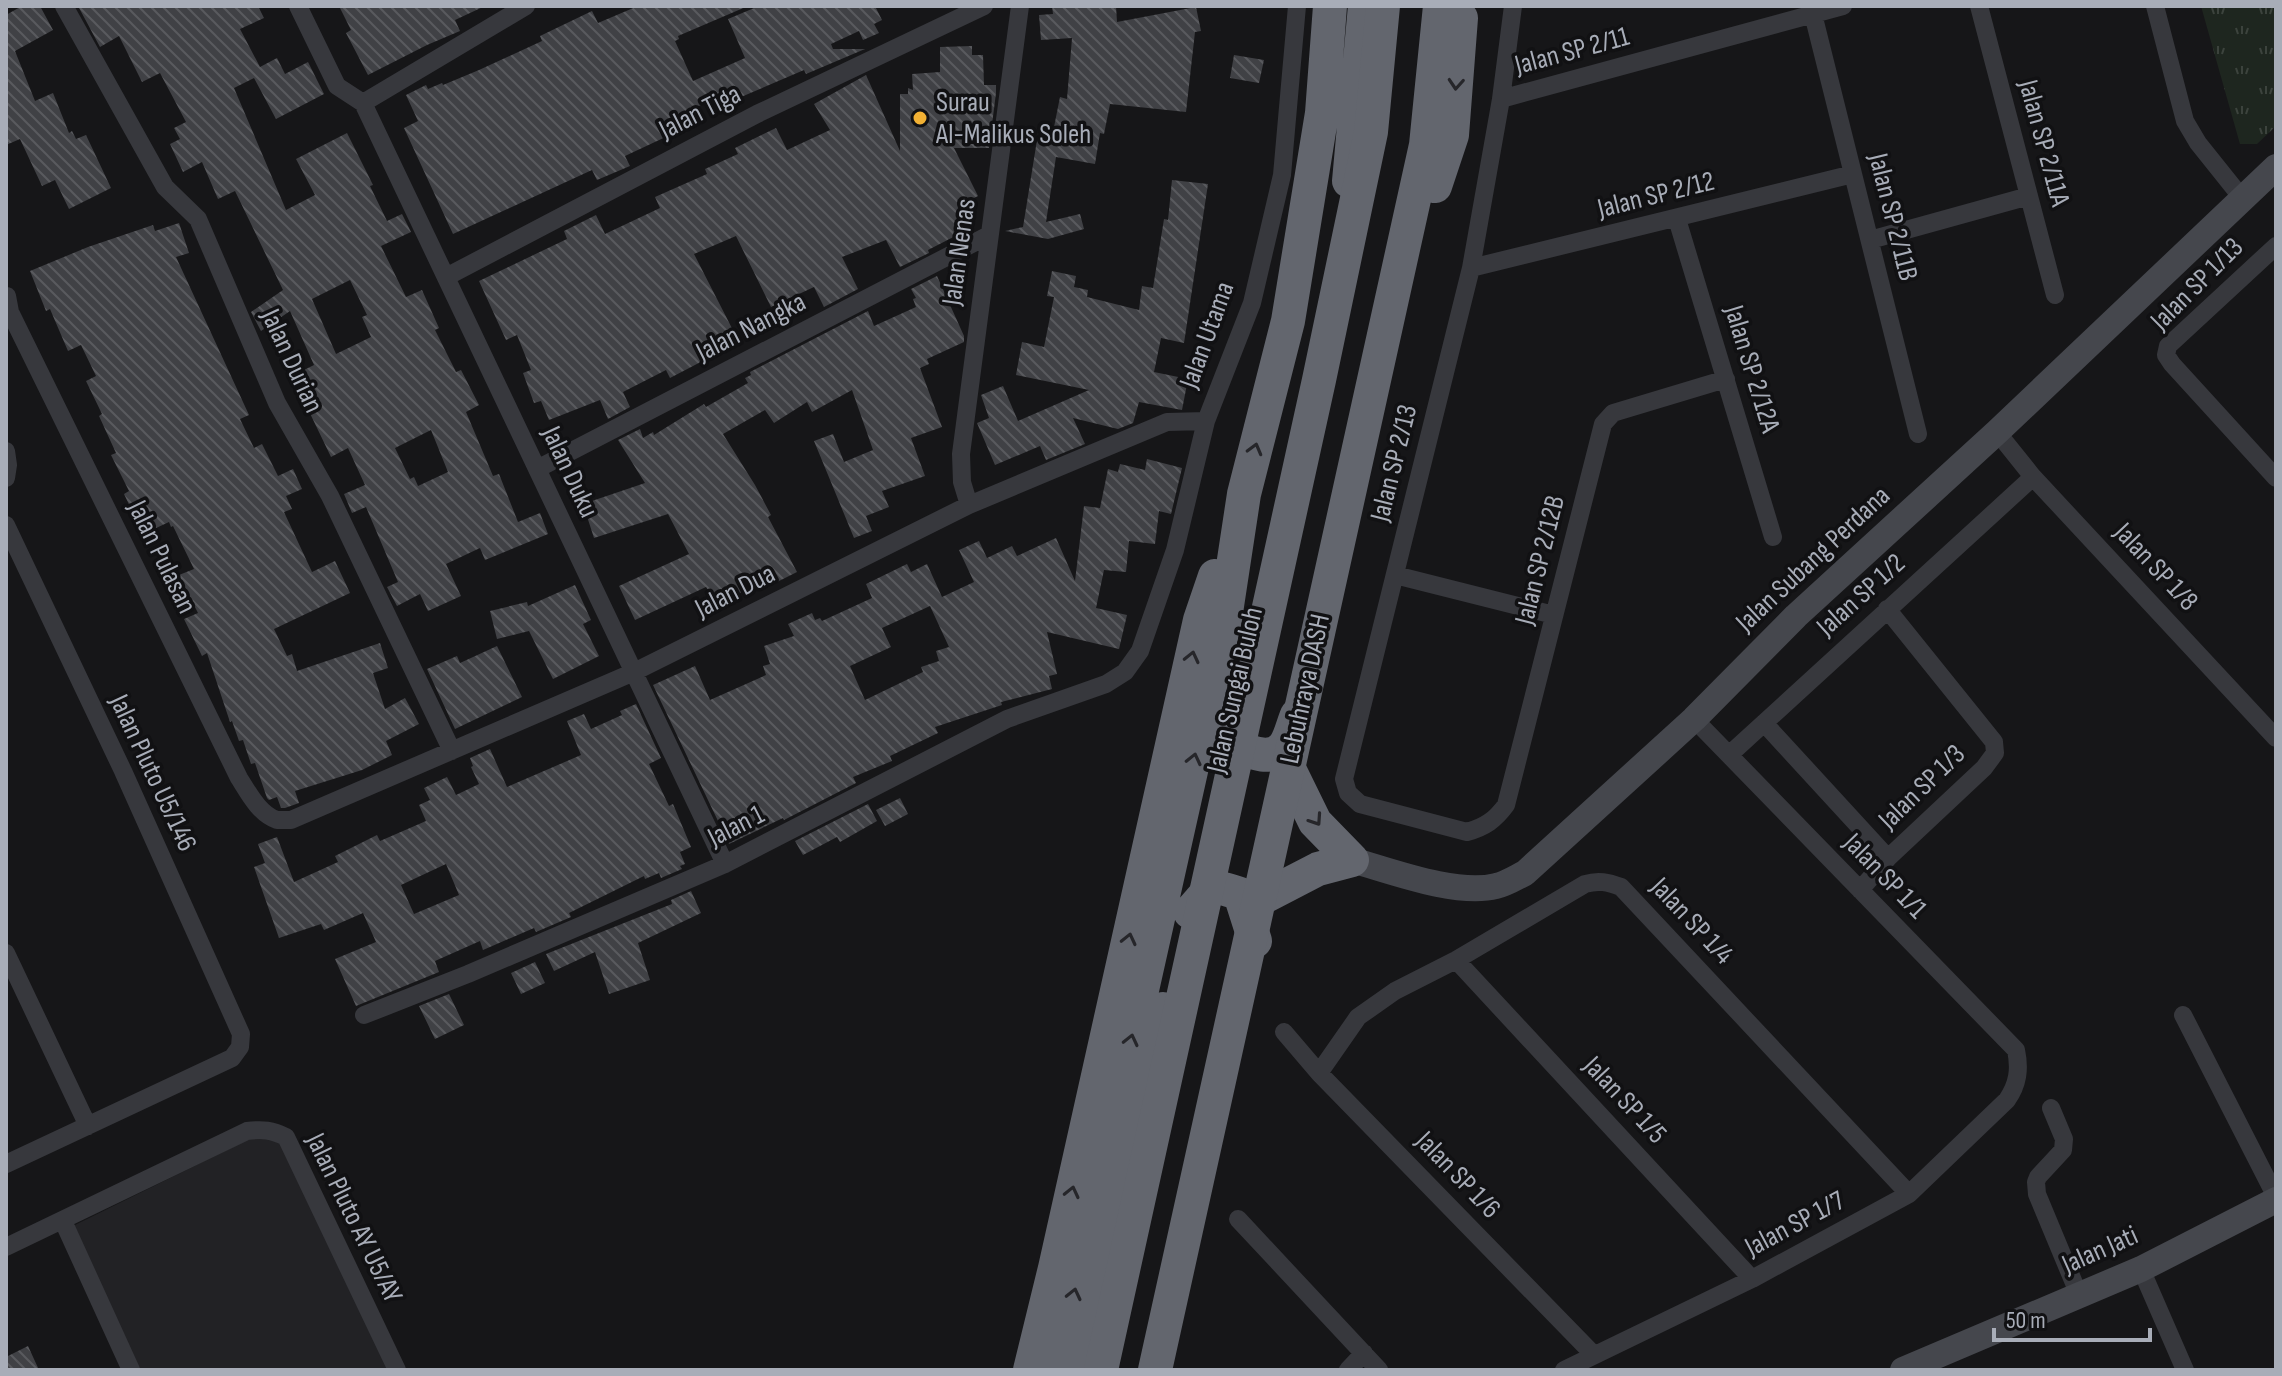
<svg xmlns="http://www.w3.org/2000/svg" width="2282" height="1376" font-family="'Sofia Sans Condensed',sans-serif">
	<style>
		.built { fill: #222225 }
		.grass { fill: url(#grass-tufts) }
		.building { fill: url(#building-back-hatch); fill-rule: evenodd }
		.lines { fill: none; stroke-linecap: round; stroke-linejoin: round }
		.street { stroke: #37383d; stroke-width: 18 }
		.secondary { stroke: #45474d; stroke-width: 26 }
		.highway { stroke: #63666e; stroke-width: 34 }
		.highway-bridge { stroke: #63666e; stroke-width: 34 }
		.oneway { stroke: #26262a }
		.poi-dot { fill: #f2b134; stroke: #111113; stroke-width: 3 }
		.labels { text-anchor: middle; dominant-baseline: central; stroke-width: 7; stroke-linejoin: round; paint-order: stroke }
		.street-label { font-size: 28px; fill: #a8adb8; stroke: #111113 }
		.poi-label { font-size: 28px; fill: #a8adb8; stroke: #111113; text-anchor: start }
	</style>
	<defs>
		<pattern id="grass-tufts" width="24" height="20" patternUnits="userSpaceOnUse" patternTransform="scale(2)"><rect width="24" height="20" fill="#1e261f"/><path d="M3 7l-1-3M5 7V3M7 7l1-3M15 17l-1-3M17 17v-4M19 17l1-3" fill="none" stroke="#3c433d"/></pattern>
		<pattern id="building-back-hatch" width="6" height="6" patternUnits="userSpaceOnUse" patternTransform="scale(2)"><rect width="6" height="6" fill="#404145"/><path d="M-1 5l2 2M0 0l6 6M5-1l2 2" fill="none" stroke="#595a5e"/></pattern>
	</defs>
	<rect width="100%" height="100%" fill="#161618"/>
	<path class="built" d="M266 1136 280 1143 388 1370H140L73 1226 247 1140Z"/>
	<path class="grass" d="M2201 6H2276V126L2257 144H2240Z"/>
	<path class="building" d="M22 6H40L53 30 15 51 35 101 53 93 69 133 72 131 76 139 86 135 111 188 69 209 55 180 42 186 20 139 6 145V15Z
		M78 6H258L264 18 240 29 260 67 277 58 285 74 308 62 324 94 276 119 254 78 234 88 286 210 315 195 296 159 347 133 373 185 370 186 387 221 402 214 411 232 381 246 406 297 422 290 439 328 435 330 456 372 461 370 479 405 466 412 493 476 499 474 518 522 540 513 548 534 485 560 480 548 446 564 461 596 428 611 420 594 397 606 387 587 398 582 366 507 352 513 344 494 365 485 348 448 331 457 292 376 314 365 290 311 261 331 251 312 283 290 235 191 218 199 202 162 183 172 170 144 180 139 174 128 186 122 160 73 142 82 119 36 100 47ZM350 280 367 315 362 317 371 337 336 354 312 299ZM431 430 448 472 418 486 414 477 410 479 395 448Z
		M339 6H485L455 20 460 31 427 45 368 75 346 33 351 30Z
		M638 6H748L678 36 679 39 675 41 693 81 745 58 728 19 759 6H875L882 20 874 24 879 33 863 40 859 31 831 44 833 49H865L806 74 804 70 734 100 735 102 717 110 712 100 666 121 672 134 625 156 630 166 597 180 592 170 453 234 404 128 418 121 406 95 426 85 428 89 442 83 443 85 479 70 542 41 540 36 592 11 598 23Z
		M1052 6H1116L1117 22 1196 7 1201 31 1195 32 1186 112 1110 104 1104 134 1100 133 1095 164 1056 157 1046 222 1080 214 1084 229 1048 239 1005 231 1023 227 1037 140 1051 142 1060 97 1067 99 1072 38 1041 40 1039 15 1053 14Z
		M972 46V55H983L984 85H996V93L989 148H954L978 196 958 206 969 229 928 250 929 253 900 267 886 240 842 257 858 289 824 307 814 287 771 307 736 236 694 254 739 342 670 378 666 370 623 392 630 407 608 419 600 400 549 420 541 401 534 403 523 373 531 370 517 335 506 340 479 281 567 239 564 231 596 215 605 234 660 208 655 197 707 174 705 169 738 154 735 148 776 128 787 150 830 130 814 104 866 75 900 151V94H908V88L913 90 912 74 940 72V47Z
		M1234 55 1264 60 1259 83 1230 78Z
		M1172 180 1208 184 1184 343 1161 338 1154 372 1188 379 1182 410 1139 402 1133 423 1118 429 1073 418 1085 444 1046 460 1040 446 995 465 977 423 989 418 981 395 1003 386 1018 421 1089 390 1016 375 1022 342 1044 347 1054 297 1047 296 1052 271 1076 276 1074 287 1088 290 1087 297 1139 310 1142 286 1153 288 1164 219 1168 220Z
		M179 223 189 253 176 257 249 415 240 419 254 448 262 444 278 476 293 469 302 489 286 496 292 509 284 512 312 572 335 561 350 593 274 629 287 656 292 654 297 671 380 643 388 668 373 673 385 709 405 698 419 724 386 741 392 755 362 770 295 791 299 803 285 808H281L277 797 269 800 267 798 255 763 251 764 243 740 239 741 232 721 230 722 207 653 202 656 184 619 198 613 179 575 194 569 173 526 171 527 169 522 154 529 147 514 136 519 124 494 129 491 111 455 116 453 99 416 102 414 86 381 96 376 81 345 68 351 50 309 46 311 30 271 88 247 153 225 155 231Z
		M937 276 964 336V342L927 359 929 364 920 368 942 427 911 438 925 476 882 491 889 507 866 516 872 531 854 538 814 441 833 434 844 462 873 450 852 390 812 412 807 402 774 423 765 410 723 434 755 485 771 515 768 517 797 572 759 591 755 585 718 605 706 587 635 620 619 586 689 554 668 514 594 538 583 504 645 483 618 440 640 429 643 438 653 432 654 435 704 404 706 407 748 383 745 378 751 375 750 372 868 311 874 326 916 307 913 299 916 298 911 289Z
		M1147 459 1182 468 1171 514 1159 511 1155 544 1129 541 1126 572 1104 570 1096 608 1127 615 1119 649 1047 632 1057 674 1049 676 1052 689 1001 702 1002 705 935 727 938 733 890 756 892 761 853 777 856 783 784 820 783 818 729 844 653 685 695 666 710 700 766 675 763 666 770 664 764 646 794 636 788 624 812 613 815 620 820 618 822 621 872 598 866 584 907 564 911 572 927 564 942 597 974 582 959 550 979 541 987 558 1012 546 1017 556 1056 538 1075 581 1084 506 1100 508 1108 469 1118 472 1120 464 1145 470ZM930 606 949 647 936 651 939 661 921 667 923 672 865 700 850 666 891 647 882 628Z
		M575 585 591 620 583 624 599 656 553 679 529 631 497 639 490 611 527 602 528 606Z
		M497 646 522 697 455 729 427 669 457 656 460 663Z
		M636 704 661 758 649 764 669 806 673 804 691 847 680 852 685 864 680 866 682 869 661 878 659 873 645 879 644 876 569 913 571 917 536 932 534 928 483 950 480 941 435 961 439 972 356 1006 335 959 376 942 363 913 324 930 321 924 279 938 254 867 265 863 258 844 277 837 294 882 338 862 335 856 377 835 380 841 426 821 419 805 430 800 424 788 447 777 456 795 479 784 471 767 473 766 470 758 490 749 507 787 581 755 567 721 584 714 591 729 622 715 620 711ZM446 864 459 895 414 914 401 885Z
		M900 798 908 814 885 826 876 810Z
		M868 804 877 821 840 842 837 837 803 855 795 841Z
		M691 891 701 913 638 943 650 980 609 994 595 952 554 971 546 954 672 904 671 900Z
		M535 962 545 983 521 994 511 973Z
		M449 994 464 1025 435 1039 419 1006Z
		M28 1346 39 1370H6V1357Z"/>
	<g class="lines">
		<path class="street" d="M64 6 165 187 198 219 277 403 330 496 452 751
			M298 6 337 86 363 103
			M1513 6 1501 99 1471 268 1344 779 1348 793 1360 804 1467 832C1485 827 1495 820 1506 805L1603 424 1613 413 1726 379
			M1979 6 2055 295
			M2155 6 2185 121 2198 143 2242 198
			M1813 14 1918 434
			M1501 99 1843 6
			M363 103 725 864
			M363 103 526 6
			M1677 219 1773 537
			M1870 240 2029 196
			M2276 246 2168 346 2166 355 2172 364 2276 478
			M1471 268 1853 174
			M446 277 757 114 984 6
			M7 296 10 312 239 778C248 792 259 814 277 820 278 820 289 820 291 820L634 672 969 505 1167 422 1206 421
			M1997 432 2033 477 2276 738
			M6 451 8 465 6 478
			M537 469 989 235
			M969 505 962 482 961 454 1020 6
			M6 525 123 771 241 1034 240 1047 232 1058 6 1164
			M1395 575 1554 615
			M1764 723 1888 858
			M1729 755 2033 477
			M1860 890 1888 858 1984 768 1995 753 1994 742 1887 609
			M6 953 88 1126
			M1456 960 1752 1279
			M364 1015 468 974 725 864 1007 719 1106 684 1125 672 1140 651 1175 550 1206 421 1252 303 1282 175 1297 6
			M2183 1015 2276 1197
			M1284 1032 1319 1073 1594 1355
			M1319 1073 1358 1017 1395 991 1456 960 1585 884C1598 880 1608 882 1621 887L1909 1194
			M2051 1108 2064 1139 2063 1150 2038 1177 2036 1182 2037 1194 2079 1295
			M1238 1219 1379 1370
			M63 1221 131 1370
			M6 1247 247 1131C263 1129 272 1130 286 1137L397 1370
			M2141 1269 2185 1370
			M1348 1370 1364 1353
			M1564 1370 1752 1279 1909 1194 2007 1100C2018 1084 2020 1069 2016 1050L1694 719"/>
		<path class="secondary" d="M1352 860C1391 871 1457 896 1496 886 1506 884 1515 878 1525 873L1694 719 1796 616 1997 432 2276 167
			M1903 1370 2141 1269 2276 1200"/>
		<path class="highway" d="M1349 181 1365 6
			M1227 727 1233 745C1248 751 1271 763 1284 746 1290 739 1293 724 1297 715
			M1266 896 1318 869 1352 860 1315 822 1291 773
			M1190 912C1211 890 1208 882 1240 894L1255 941
			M1030 1370 1055 1268 1200 620 1215 576
			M1057 1370 1225 619 1244 494 1288 321 1322 113 1330 6
			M1082 1370 1163 1009"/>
		<path class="highway-bridge" d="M1435 186 1452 135 1461 18
			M1101 1370 1319 380 1371 132 1383 6
			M1155 1370 1426 145 1440 6"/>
	</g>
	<defs><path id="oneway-chevron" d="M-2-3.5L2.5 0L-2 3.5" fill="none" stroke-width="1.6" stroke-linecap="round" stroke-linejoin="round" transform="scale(2)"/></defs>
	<g class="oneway">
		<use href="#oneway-chevron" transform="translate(1456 84) rotate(94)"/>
		<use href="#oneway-chevron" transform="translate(1255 449) rotate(-75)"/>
		<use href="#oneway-chevron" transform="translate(1192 657) rotate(-77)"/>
		<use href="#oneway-chevron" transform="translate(1194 759) rotate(-77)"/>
		<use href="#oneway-chevron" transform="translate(1316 820) rotate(56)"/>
		<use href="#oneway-chevron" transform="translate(1129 939) rotate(-77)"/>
		<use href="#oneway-chevron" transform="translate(1131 1040) rotate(-77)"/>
		<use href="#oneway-chevron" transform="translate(1072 1192) rotate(-77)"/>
		<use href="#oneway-chevron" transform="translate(1074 1294) rotate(-77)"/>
	</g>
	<circle class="poi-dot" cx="920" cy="118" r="8"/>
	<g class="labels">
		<g class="street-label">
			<text transform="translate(1572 51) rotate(-15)">Jalan SP 2/11</text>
			<text transform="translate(700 112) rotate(-27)">Jalan Tiga</text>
			<text transform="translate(2044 143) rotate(75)">Jalan SP 2/11A</text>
			<text transform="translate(1656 195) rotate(-14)">Jalan SP 2/12</text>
			<text transform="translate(1893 217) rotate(76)">Jalan SP 2/11B</text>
			<text transform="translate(959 252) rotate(-82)">Jalan Nenas</text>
			<text transform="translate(2197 284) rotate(-45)">Jalan SP 1/13</text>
			<text transform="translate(751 327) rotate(-27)">Jalan Nangka</text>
			<text transform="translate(1207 335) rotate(-70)">Jalan Utama</text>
			<text transform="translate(292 361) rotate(65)">Jalan Durian</text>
			<text transform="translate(1752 369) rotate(73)">Jalan SP 2/12A</text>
			<text transform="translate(1394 463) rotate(-76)">Jalan SP 2/13</text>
			<text transform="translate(570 472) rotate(65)">Jalan Duku</text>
			<text transform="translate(162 557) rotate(64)">Jalan Pulasan</text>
			<text transform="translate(1813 559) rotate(-43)">Jalan Subang Perdana</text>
			<text transform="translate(1540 560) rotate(-76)">Jalan SP 2/12B</text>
			<text transform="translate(2156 567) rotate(47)">Jalan SP 1/8</text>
			<text transform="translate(735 591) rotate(-27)">Jalan Dua</text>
			<text transform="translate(1861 595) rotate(-42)">Jalan SP 1/2</text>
			<text transform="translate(1305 689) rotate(-78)">Lebuhraya DASH</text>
			<text transform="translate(1235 690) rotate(-77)">Jalan Sungai Buloh</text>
			<text transform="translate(153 773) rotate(65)">Jalan Pluto U5/146</text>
			<text transform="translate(1922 787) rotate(-44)">Jalan SP 1/3</text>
			<text transform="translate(736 826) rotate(-27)">Jalan 1</text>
			<text transform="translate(1885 876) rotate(46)">Jalan SP 1/1</text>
			<text transform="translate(1692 921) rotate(47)">Jalan SP 1/4</text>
			<text transform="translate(1625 1100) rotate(47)">Jalan SP 1/5</text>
			<text transform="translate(1458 1175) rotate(46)">Jalan SP 1/6</text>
			<text transform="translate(354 1218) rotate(64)">Jalan Pluto AY U5/AY</text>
			<text transform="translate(1795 1224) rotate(-28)">Jalan SP 1/7</text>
			<text transform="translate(2100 1250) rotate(-24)">Jalan Jati</text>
		</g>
		<g class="poi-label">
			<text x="936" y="102">Surau<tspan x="936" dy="32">Al-Malikus Soleh</tspan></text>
		</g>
	</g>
	<rect width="2282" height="1376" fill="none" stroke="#a8adb8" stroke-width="16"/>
	<path d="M1994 1328v12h156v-12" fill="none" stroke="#a8adb8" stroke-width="4"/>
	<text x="2006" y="1328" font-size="24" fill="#a8adb8" stroke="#111113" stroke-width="6" paint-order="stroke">50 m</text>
</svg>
